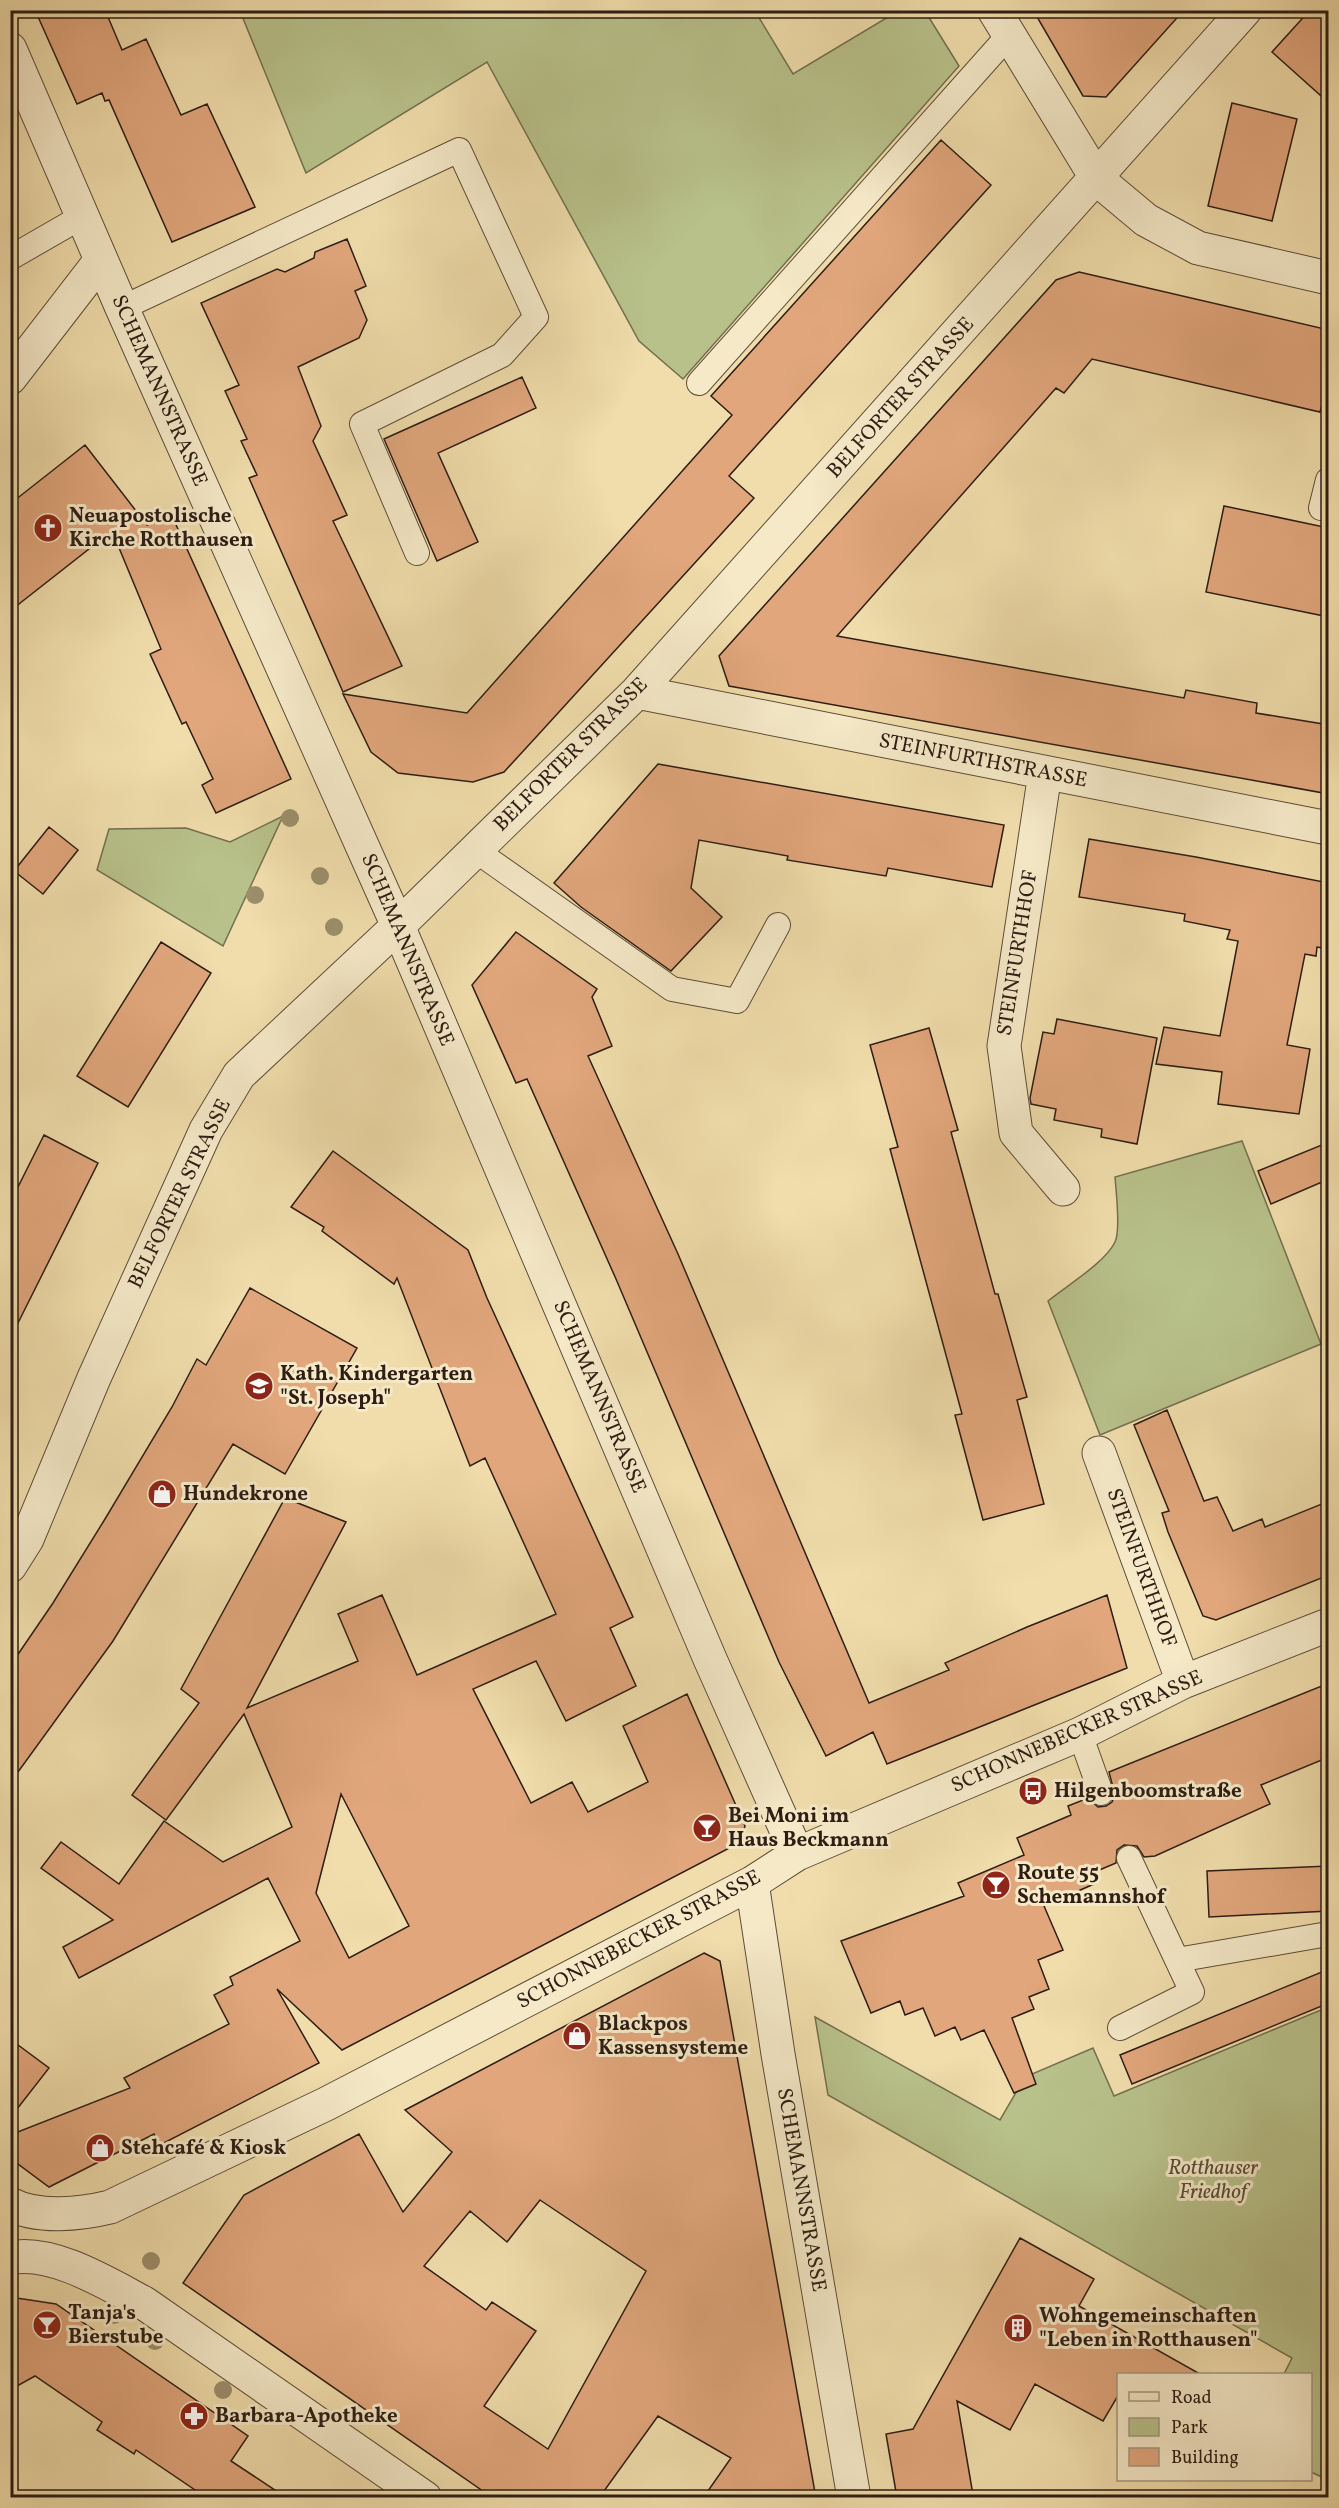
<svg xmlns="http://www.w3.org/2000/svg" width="1339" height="2508" font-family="Vollkorn,serif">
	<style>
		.green { fill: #b8c18a; stroke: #726f4f; stroke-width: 1.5 }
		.building { fill: #e1a67c; stroke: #2d1d14; stroke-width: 1.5; fill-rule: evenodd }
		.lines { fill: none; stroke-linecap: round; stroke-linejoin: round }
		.service-casing { stroke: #5e4d3a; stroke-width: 26 }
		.minor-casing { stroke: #5e4d3a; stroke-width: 35 }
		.service { stroke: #f5e9c8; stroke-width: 24 }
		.minor { stroke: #f5e9c8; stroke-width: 33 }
		.tree { fill: #9c8e6b }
		.labels { text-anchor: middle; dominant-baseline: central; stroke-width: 6; stroke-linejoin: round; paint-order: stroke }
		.street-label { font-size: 21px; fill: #2d1d14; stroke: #f5e9c8 }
		.poi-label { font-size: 21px; font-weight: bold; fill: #2d1d14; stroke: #f5e9c8; text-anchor: start }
		.park-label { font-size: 21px; font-style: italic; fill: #574e37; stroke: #f5e9c8 }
	</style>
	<rect width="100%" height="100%" fill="#f0ddab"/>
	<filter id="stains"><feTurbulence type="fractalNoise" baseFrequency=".00333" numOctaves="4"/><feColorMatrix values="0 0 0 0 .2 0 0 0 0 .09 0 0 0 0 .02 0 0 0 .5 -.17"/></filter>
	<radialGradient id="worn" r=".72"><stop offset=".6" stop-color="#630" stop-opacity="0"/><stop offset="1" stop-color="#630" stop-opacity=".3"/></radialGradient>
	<path class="green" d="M240 11H755L793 74 898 11H925L959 66 683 379 639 341 487 62 306 173Z
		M283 816 223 946 97 870 109 829 186 828 230 842Z
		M1242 1141 1321 1344 1100 1435 1048 1301C1066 1286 1105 1263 1115 1242 1121 1231 1116 1191 1115 1177Z
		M1328 2007V2480L1311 2472 1310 2374H1284L1292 2358 828 2095 815 2017 1000 2120 1025 2077 1093 2048 1114 2096Z"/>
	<path class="building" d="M35 10H105L122 50 146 39 181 115 207 104 255 207 172 242 109 100 105 101 102 93 77 104Z
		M1033 10H1184L1106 97 1083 96Z
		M1310 10H1329V103L1272 52Z
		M1232 103 1297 119 1272 221 1208 206Z
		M941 140 991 185 729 476 754 498 538 735 504 772 473 782 398 773 371 752 343 694 467 713 732 415 711 396Z
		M347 239 366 286 355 291 367 320 359 338 298 367 321 426 313 441 347 515 333 521 402 666 343 692 249 478 257 475 241 441 247 439 225 391 239 385 201 303 277 269 285 272 314 258 315 252Z
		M1079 272 1329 330V402L1323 401 1320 412 1092 359 1064 393 1056 388 837 636 1184 698 1186 690 1257 703 1256 713 1329 725V794L729 686 719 656 1056 280Z
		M522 377 536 408 438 453 478 542 437 561 384 439Z
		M85 445 147 525 172 516 291 779 216 813 202 785 213 779 186 722 182 724 150 654 161 649 112 531 10 611V504Z
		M1224 506 1329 528V617L1206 592Z
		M658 764 1004 825 992 887 888 868 886 876 787 860 788 856 699 840 691 888 722 917 671 971 581 907 554 883Z
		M49 827 78 850 43 894 14 871Z
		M1089 839 1196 857 1329 883V949L1317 947 1316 956 1305 954 1287 1045 1310 1049 1299 1114 1218 1104 1222 1072 1156 1064 1164 1027 1220 1036 1238 941 1227 939 1230 930 1184 921 1185 914 1079 897Z
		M516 932 597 989 592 997 612 1046 588 1056 678 1254 869 1703 949 1670 945 1663 1027 1627 1107 1595 1127 1668 887 1764 873 1732 826 1756 779 1662 616 1279 527 1079 516 1083 472 985Z
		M161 942 211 973 128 1107 77 1076Z
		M1057 1019 1157 1038 1137 1144 1101 1137 1102 1129 1054 1120 1056 1109 1031 1104 1030 1098 1043 1032 1054 1034Z
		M929 1028 958 1130 951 1132 995 1294H998L1027 1397 1017 1400 1044 1504 983 1520 955 1415 962 1414 890 1149 898 1147 870 1045Z
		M44 1135 98 1163 10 1339V1203Z
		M1329 1142V1179L1271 1204 1258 1171Z
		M333 1151 468 1250 487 1298 633 1617 610 1628 636 1686 566 1721 536 1661 473 1689 531 1803 572 1782 588 1812 648 1782 623 1726 687 1694 745 1826 739 1843 342 2050 277 1989 319 2063 160 2145 154 2134 49 2187 10 2158V2135L130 2088 124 2078 229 2024 214 1995 233 1985 230 1977 300 1941 268 1878 79 1978 63 1947 113 1920 41 1868 61 1842 119 1884 164 1821 223 1862 292 1827 244 1714 166 1820 132 1795 199 1703 181 1689 285 1498 346 1522 247 1708 358 1661 338 1614 382 1595 417 1675 556 1614 485 1458 470 1466 397 1278 394 1284 322 1231 324 1227 291 1207ZM341 1794 409 1926 349 1958 316 1893Z
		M250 1288 357 1348 285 1474 233 1444 113 1641 10 1783V1666L53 1603 105 1519 172 1407 197 1359 206 1365Z
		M1167 1410 1204 1501 1217 1497 1233 1531 1262 1519 1265 1527 1329 1501V1575L1216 1620 1203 1616 1168 1532 1162 1513 1169 1511 1134 1425Z
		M1329 1683V1757L1261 1785 1270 1804 1155 1856 1144 1857 1137 1846 1124 1845 1117 1850 1116 1863 1090 1874 1094 1884 1044 1906 1063 1950 1038 1960 1049 1989 1029 1997 1034 2009 1012 2018 1036 2084 1014 2093 984 2030 961 2040 955 2027 935 2036 923 2008 905 2015 900 2001 871 2013 841 1941 964 1896 958 1883 1024 1855 1017 1838 1071 1815 1068 1806 1088 1798 1098 1807 1106 1806 1112 1802 1115 1795 1109 1772Z
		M1329 1866V1911L1209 1917 1207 1871Z
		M704 1953 720 1961 816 2498H703L731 2458 658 2416 599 2498H493L183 2283 244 2195 359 2134 403 2212 452 2152 405 2110ZM540 2200 646 2271 548 2449 484 2406 536 2331 492 2302 486 2310 424 2266 470 2211 507 2242Z
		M1329 1969V2003L1132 2084 1120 2055Z
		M10 2039 49 2068 10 2118Z
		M1020 2238 1094 2279 1079 2306 1200 2374H1119V2394L1103 2421 1035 2384 1010 2430 957 2401 973 2495 954 2498H897L886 2434 913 2429Z
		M10 2297 56 2304 248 2436 231 2461 287 2498H207L136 2450 134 2454 97 2430 102 2422 35 2376 10 2390Z"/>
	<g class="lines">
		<g class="service-casing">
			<path id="service" d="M10 258 83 216
				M122 308 459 150 536 317 502 355 362 424 417 553
				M699 383 1009 35
				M1321 508 1328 480
				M475 850 672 989 737 1001 778 925
				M1080 1734 1101 1793
				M1177 1960 1328 1934
				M1120 2028 1192 1992 1129 1858"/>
		</g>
		<g class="minor-casing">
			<path id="minor" d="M994 10 1097 179 1146 220 1198 248 1328 278
				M10 49 122 308 398 926 710 1659 797 1854
				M10 378 101 260
				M637 692 1328 828
				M1045 773 1004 1046 1016 1133 1063 1189
				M1099 1453 1183 1682
				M10 1566 27 1539 94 1378 206 1130 239 1075 398 926 637 692 1245 10
				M752 1883 778 2054 854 2498
				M10 2204C38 2219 81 2214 110 2207L326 2104 752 1883 797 1854 1080 1734 1183 1682 1328 1625
				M10 2258C52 2249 108 2284 144 2303L425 2498"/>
		</g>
		<use href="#service" class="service"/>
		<use href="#minor" class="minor"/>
	</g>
	<g class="tree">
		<circle cx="290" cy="818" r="9"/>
		<circle cx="320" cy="876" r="9"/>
		<circle cx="255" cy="895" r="9"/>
		<circle cx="334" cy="927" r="9"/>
		<circle cx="151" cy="2261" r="9"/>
		<circle cx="114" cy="2315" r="9"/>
		<circle cx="155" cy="2341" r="9"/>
		<circle cx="223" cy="2390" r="9"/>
	</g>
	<defs>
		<g id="church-disc" transform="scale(1.5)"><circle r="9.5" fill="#8f2418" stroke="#f5e9c8"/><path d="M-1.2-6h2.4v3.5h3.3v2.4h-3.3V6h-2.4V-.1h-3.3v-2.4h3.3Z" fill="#fff"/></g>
		<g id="school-disc" transform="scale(1.5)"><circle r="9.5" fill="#8f2418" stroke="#f5e9c8"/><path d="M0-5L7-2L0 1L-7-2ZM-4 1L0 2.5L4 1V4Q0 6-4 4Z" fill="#fff"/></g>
		<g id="shop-disc" transform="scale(1.5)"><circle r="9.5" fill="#8f2418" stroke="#f5e9c8"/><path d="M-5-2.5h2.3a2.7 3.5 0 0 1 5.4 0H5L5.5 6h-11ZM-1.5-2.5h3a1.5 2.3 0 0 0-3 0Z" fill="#fff"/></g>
		<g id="bus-disc" transform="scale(1.5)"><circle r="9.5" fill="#8f2418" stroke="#f5e9c8"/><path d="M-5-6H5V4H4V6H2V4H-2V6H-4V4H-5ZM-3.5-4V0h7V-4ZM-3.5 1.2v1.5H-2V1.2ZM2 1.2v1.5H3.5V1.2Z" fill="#fff"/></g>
		<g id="bar-disc" transform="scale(1.5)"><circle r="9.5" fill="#8f2418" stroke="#f5e9c8"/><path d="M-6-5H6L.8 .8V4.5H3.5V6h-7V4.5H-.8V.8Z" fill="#fff"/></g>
		<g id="building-disc" transform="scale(1.5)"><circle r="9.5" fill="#8f2418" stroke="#f5e9c8"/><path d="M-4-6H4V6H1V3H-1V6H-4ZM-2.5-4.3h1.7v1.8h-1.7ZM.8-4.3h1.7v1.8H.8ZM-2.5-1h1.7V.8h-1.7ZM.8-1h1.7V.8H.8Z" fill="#fff"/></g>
		<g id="pharmacy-disc" transform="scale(1.5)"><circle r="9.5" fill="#8f2418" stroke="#f5e9c8"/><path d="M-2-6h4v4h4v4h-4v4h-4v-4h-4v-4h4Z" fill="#fff"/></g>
	</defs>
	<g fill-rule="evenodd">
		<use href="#church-disc" x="48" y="528"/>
		<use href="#school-disc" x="259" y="1386"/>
		<use href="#shop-disc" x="162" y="1494"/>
		<use href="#bus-disc" x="1033" y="1791"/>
		<use href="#bar-disc" x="707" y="1828"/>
		<use href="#bar-disc" x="996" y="1885"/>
		<use href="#shop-disc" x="577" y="2036"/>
		<use href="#shop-disc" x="100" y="2148"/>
		<use href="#bar-disc" x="47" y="2325"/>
		<use href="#building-disc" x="1018" y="2328"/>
		<use href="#pharmacy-disc" x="194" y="2416"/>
	</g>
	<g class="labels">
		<g class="street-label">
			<text transform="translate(159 391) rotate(66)">SCHEMANNSTRASSE</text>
			<text transform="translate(901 398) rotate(-48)">BELFORTER STRASSE</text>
			<text transform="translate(571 755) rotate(-45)">BELFORTER STRASSE</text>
			<text transform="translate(983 761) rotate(11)">STEINFURTHSTRASSE</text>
			<text transform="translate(407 950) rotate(67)">SCHEMANNSTRASSE</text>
			<text transform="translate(1018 953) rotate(-81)">STEINFURTHHOF</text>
			<text transform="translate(180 1194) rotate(-64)">BELFORTER STRASSE</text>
			<text transform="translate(599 1397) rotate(67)">SCHEMANNSTRASSE</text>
			<text transform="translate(1141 1568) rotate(70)">STEINFURTHHOF</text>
			<text transform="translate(1077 1732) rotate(-24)">SCHONNEBECKER STRASSE</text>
			<text transform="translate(639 1940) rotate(-28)">SCHONNEBECKER STRASSE</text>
			<text transform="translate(801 2190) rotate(80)">SCHEMANNSTRASSE</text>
		</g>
		<g class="poi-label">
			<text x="69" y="516">Neuapostolische<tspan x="69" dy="24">Kirche Rotthausen</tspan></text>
			<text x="280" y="1374">Kath. Kindergarten<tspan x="280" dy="24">"St. Joseph"</tspan></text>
			<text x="183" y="1494">Hundekrone</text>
			<text x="1054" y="1791">Hilgenboomstraße</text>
			<text x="728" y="1816">Bei Moni im<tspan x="728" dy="24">Haus Beckmann</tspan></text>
			<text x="1017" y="1873">Route 55<tspan x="1017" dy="24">Schemannshof</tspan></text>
			<text x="598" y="2024">Blackpos<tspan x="598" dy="24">Kassensysteme</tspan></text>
			<text x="121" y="2148">Stehcafé &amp; Kiosk</text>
			<text x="68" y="2313">Tanja's<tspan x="68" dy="24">Bierstube</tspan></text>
			<text x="1039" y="2316">Wohngemeinschaften<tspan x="1039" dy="24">"Leben in Rotthausen"</tspan></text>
			<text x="215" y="2416">Barbara-Apotheke</text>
		</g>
		<g class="park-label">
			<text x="1213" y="2168">Rotthauser<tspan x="1213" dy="24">Friedhof</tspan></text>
		</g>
	</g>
	<rect width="1339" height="2508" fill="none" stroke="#f0ddab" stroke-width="36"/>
	<rect x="12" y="12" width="1315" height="2484" fill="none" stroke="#2d1d14" stroke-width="3"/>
	<rect x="18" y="18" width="1303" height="2472" fill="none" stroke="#2d1d14" stroke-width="1.5"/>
	<rect x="1117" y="2373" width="195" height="108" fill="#f5e9c8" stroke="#a59780" stroke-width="1.5"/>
	<rect x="1129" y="2392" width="30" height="9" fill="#f5e9c8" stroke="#a59780" stroke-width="1.5"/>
	<text x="1171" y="2403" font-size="18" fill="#2d1d14">Road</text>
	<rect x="1129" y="2418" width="30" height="18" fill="#b8c18a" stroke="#a59780" stroke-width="1.5"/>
	<text x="1171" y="2433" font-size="18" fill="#2d1d14">Park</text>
	<rect x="1129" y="2448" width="30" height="18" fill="#e1a67c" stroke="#a59780" stroke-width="1.5"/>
	<text x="1171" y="2463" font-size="18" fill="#2d1d14">Building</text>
	<rect width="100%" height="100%" filter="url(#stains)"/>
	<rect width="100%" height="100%" fill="url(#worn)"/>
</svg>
